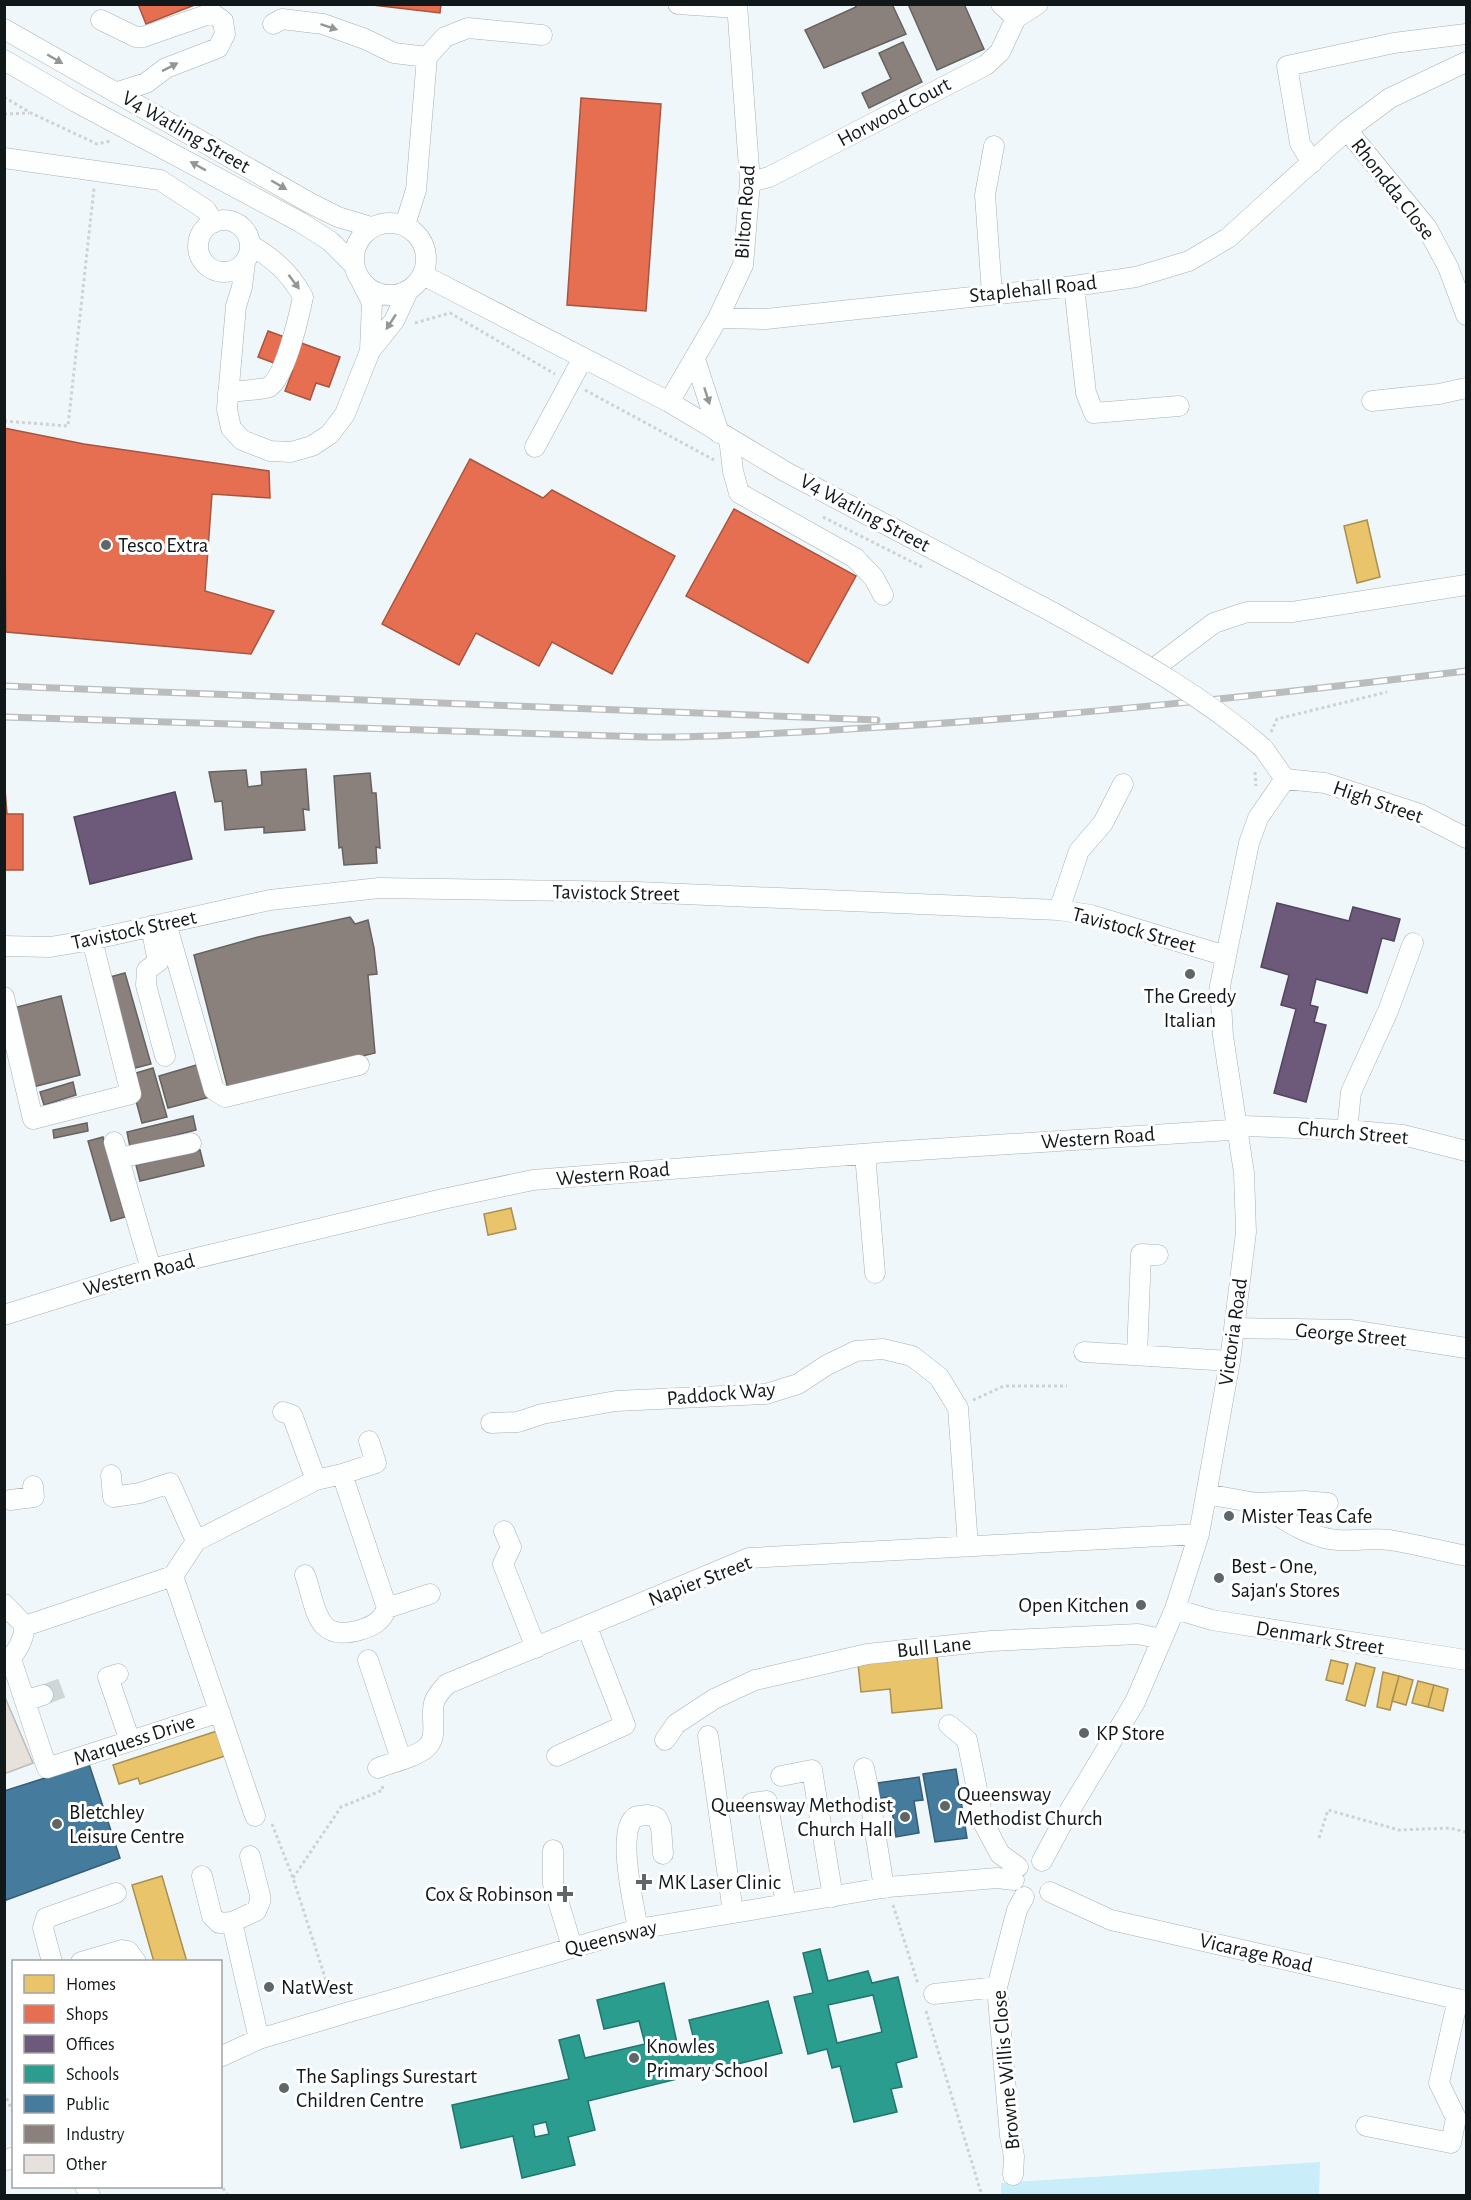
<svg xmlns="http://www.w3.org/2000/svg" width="1471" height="2200" font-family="'Alegreya Sans',sans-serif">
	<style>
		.green { fill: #c9edf9 }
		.homes { fill: #e9c46a; stroke: #a89052; stroke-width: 1.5 }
		.shops { fill: #e76f51; stroke: #a75540; stroke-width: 1.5 }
		.offices { fill: #6d597a; stroke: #51465d; stroke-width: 1.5 }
		.schools { fill: #2a9d8f; stroke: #22756c; stroke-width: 1.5; fill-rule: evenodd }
		.public { fill: #457b9d; stroke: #355d76; stroke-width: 1.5 }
		.industry { fill: #8a817c; stroke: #66625f; stroke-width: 1.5 }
		.building { fill: #e6e1da; stroke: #bbbcbb; stroke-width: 1.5 }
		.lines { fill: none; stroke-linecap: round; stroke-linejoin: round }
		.minor-tunnel { stroke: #cfd6d8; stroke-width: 20; stroke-dasharray: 20 10; stroke-linecap: butt }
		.minor-casing { stroke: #a9b0b2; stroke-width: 21 }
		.path { stroke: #d0d2d2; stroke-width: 3; stroke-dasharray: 3 3; stroke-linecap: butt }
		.minor { stroke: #fdfefe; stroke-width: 20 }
		.rail-casing { stroke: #babcbd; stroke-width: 7 }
		.rail { stroke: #fff; stroke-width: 4.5; stroke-dasharray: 14; stroke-linecap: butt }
		.minor-bridge-casing { stroke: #a9b0b2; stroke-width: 21; stroke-linecap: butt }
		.minor-bridge { stroke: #fdfefe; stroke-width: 20 }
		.oneway { fill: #939697 }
		.poi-dot { fill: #5f6668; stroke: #fff; stroke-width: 2 }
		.labels { text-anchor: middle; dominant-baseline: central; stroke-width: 6; stroke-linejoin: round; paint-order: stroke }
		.street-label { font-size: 21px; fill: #11181a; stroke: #fff }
		.poi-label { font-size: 21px; fill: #11181a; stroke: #fff; text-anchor: start }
	</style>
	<rect width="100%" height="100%" fill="#f0f7fa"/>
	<path class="green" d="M1320 2162 1319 2195 1001 2196V2183Z"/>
	<path class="homes" d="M1367 520 1380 577 1357 583 1344 526Z
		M511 1208 516 1229 488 1235 484 1214Z
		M937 1656 942 1708 892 1713 890 1689 861 1692 858 1664Z
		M1331 1660 1348 1664 1343 1684 1326 1680Z
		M1356 1663 1375 1668 1365 1706 1346 1700Z
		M1383 1672 1399 1676 1390 1710 1377 1707Z
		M1399 1676 1413 1680 1406 1705 1392 1701Z
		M1418 1681 1434 1685 1428 1707 1412 1703Z
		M1434 1685 1448 1689 1443 1711 1428 1707Z
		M220 1730 228 1755 140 1784 138 1778 119 1784 113 1765Z
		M162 1876 187 1962H154L132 1885Z"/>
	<path class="shops" d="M138 4H197L146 24Z
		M364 4H441L440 13Z
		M581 98 661 104 646 311 567 305Z
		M268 331 340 357 329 387 316 383 310 400 285 391 293 370 258 357Z
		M4 428 84 444 269 471 270 498 212 494 205 591 274 611 251 654 6 632Z
		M470 459 543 498 552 490 675 556 612 674 552 642 539 666 476 633 459 665 382 624Z
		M734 509 856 576 808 663 686 596Z
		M4 777 7 814H23V870H4Z"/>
	<path class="offices" d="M175 792 192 859 90 884 74 817Z
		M1277 903 1349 921 1353 907 1400 919 1394 941 1382 938 1367 993 1316 979 1310 1005 1318 1007 1314 1022 1326 1025 1306 1102 1274 1093 1296 1009 1281 1005 1289 975 1261 967Z"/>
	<path class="schools" d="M820 1949 828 1981 868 1971 872 1983 898 1977 917 2057 896 2063 902 2087 891 2089 897 2112 854 2122 840 2066 832 2068 827 2049 808 2054 794 1997 813 1993 803 1953ZM873 1995 882 2032 837 2043 828 2005Z
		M664 1983 679 2052 696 2048 689 2020 768 2001 782 2053 588 2101 595 2130 568 2137 575 2165 522 2178 513 2136 461 2148 452 2105 569 2079 559 2040 579 2035 585 2058 645 2044 639 2021 604 2029 597 2000ZM546 2122 549 2134 535 2137 533 2125Z"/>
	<path class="public" d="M89 1764 120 1858 4 1901V1791Z
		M956 1769 967 1838 935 1842 923 1774Z
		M919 1777 923 1800 914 1801 919 1833 896 1837 890 1797 880 1798 878 1783Z"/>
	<path class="industry" d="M855 4H892L906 34 824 68 805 30 856 7Z
		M908 4H964L984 49 937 70Z
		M903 42 922 82 869 108 862 93 891 79 879 53Z
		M306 769 309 810 303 809 305 830 264 833V827L225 830 222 801 215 802 209 772 246 770 248 787 262 785 261 772Z
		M370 773 372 793H376L380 848 376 847 377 863 344 865 342 847 339 848 334 776Z
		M350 917 355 924 368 920 374 948 377 974 368 975 375 1053 228 1089 194 955 258 937Z
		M125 973 151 1064 131 1069 106 978Z
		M61 996 80 1075 29 1088 9 1009Z
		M200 1064 210 1097 168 1108 159 1076Z
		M153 1068 167 1117 142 1123 129 1075Z
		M73 1082 76 1095 44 1105 40 1092Z
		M193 1116 196 1130 130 1147 127 1132Z
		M87 1123 88 1131 54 1138 53 1130Z
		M103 1137 125 1217 111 1221 88 1141Z
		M200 1150 204 1166 140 1181 136 1165Z"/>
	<path class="building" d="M4 1695 33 1763 4 1774Z"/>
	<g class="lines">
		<path class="minor-tunnel" d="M43 1695 62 1688"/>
		<g class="minor-casing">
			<path id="minor" d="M678 4 737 8
				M1001 4 1016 18
				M101 20 136 37H143L212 13 223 21 225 34 218 48 166 68 146 83 118 92
				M273 24 282 19 323 24 365 39 394 53 427 57
				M4 29 310 203 338 217 371 227
				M4 60 76 102 300 222 330 241 353 264
				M1347 130 1427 228 1448 267 1466 315
				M4 158 160 180 206 210 213 223
				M1312 163 1300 143 1287 66 1394 43 1466 34
				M750 182 769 177 986 65 1000 52 1016 18 1038 4
				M198 246a26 26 0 1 1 52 0a26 26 0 1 1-52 0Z
				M354 259a36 36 0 1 1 72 0a36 36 0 1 1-72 0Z
				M405 225 416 190 427 57 445 37 468 28 542 35
				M245 262 242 287 236 306 227 409 231 428 242 440 270 451 291 452 312 446 330 434 345 414 370 351 394 321 408 291
				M423 275 669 402 786 472 1054 613
				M362 283 372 302 370 351
				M1074 286 1086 393 1094 413 1179 406
				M992 294 985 195 994 146
				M718 318 766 319 1074 286 1136 277 1189 261 1228 238 1347 130 1390 98 1466 62
				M695 359 719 433
				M228 393C238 390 263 390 269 387 285 377 299 316 303 297 291 274 272 257 250 245
				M1372 401 1439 394 1466 388
				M669 402 718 318 743 265 750 182 737 4
				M729 438 733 471 739 493 855 558 874 578 883 595
				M535 447 583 358
				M1153 669 1214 623 1247 612H1292L1466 585
				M1263 748 1285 779
				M1285 779 1325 783 1420 814 1466 838
				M1059 910 1079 851 1103 823 1123 784
				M166 923 214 1090 225 1097 359 1065
				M151 926 158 962 147 970 146 985 165 1056
				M4 946 50 947 86 941 270 900 379 888 638 892 1059 910 1091 915 1226 956
				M4 997 33 1119 131 1094 92 940
				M1347 1130 1351 1092 1388 1011 1413 943
				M114 1142 151 1269
				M865 1154 875 1273
				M119 1158 191 1143
				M4 1315 151 1269 443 1199 533 1180 887 1152 1230 1130 1245 1126 1347 1130 1403 1135 1466 1151
				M1235 1328 1350 1330 1466 1348
				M1084 1352 1230 1361
				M1137 1355 1141 1254 1158 1255
				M283 1412 292 1415 316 1480
				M491 1423 518 1422 542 1414 616 1401 766 1394 798 1384 827 1365 856 1351 883 1349 912 1356 939 1377 958 1408 968 1546
				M342 1474 387 1608 430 1594
				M111 1475 113 1497 140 1493 170 1483 196 1541
				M1206 1494 1256 1503 1304 1501 1328 1503
				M10 1500 34 1497 33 1486
				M1256 1503C1278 1514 1296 1530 1321 1537 1343 1544 1367 1537 1390 1540 1415 1544 1441 1551 1466 1556
				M504 1531 511 1547 503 1564 536 1648
				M305 1575C317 1609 315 1643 360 1630 373 1626 382 1621 387 1608
				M173 1576 255 1816
				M4 1604 25 1626C24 1638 17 1656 4 1661
				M1175 1609 1212 1620 1466 1660
				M25 1626 173 1576 196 1541 316 1480 342 1474 376 1463 369 1441
				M11 1659 47 1768 220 1712
				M368 1660 401 1759
				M118 1674 108 1677 130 1741
				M25 1701 43 1695
				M949 1725 967 1740 984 1824 1000 1854 1018 1867
				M708 1736 733 1912
				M665 1740 676 1724 714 1699 755 1680 867 1654 991 1641 1138 1634 1161 1639
				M557 1756 625 1725 587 1627
				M378 1768C393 1762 414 1758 426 1748 439 1737 430 1718 434 1703 436 1695 442 1690 447 1684L749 1558 1199 1534
				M864 1768 868 1787 884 1888
				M781 1776 812 1770 833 1897
				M752 1803 767 1801 786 1904
				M553 1850V1884L572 1947
				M250 1856 260 1895V1902L256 1911 232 1922 259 2039
				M1042 1861 1064 1820 1135 1702 1175 1609 1199 1534 1230 1361 1246 1232 1244 1173 1223 1036 1220 986 1249 843 1258 818 1285 779
				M202 1876 212 1916 219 1923 232 1922
				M1050 1892 1111 1920 1466 2001
				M638 1929C635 1910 613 1820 639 1816 646 1815 651 1814 657 1818L661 1827 663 1854
				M52 1962 43 1928 46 1918 116 1893
				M81 1962 122 1950 128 1951 136 1962
				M934 1994 997 1987
				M220 2057 259 2039 346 2013 638 1929 888 1887 997 1878 1014 1880
				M1366 2126 1451 2143 1456 2118 1439 2083 1458 1999
				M4 2161 14 2157
				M1013 2175 1014 2156 1010 2136 997 1987 1017 1910 1024 1897
				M85 2186 90 2196"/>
		</g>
		<path class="path" d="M4 97 31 113 97 144 111 141
			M4 114 29 113
			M415 323 450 313 555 374
			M585 390 714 460
			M4 421 68 426 94 188
			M823 517 922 567
			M1271 732 1277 719 1387 692
			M1255 772 1256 786
			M973 1400 1004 1386H1067
			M272 1824 293 1878 332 1999
			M1319 1838 1328 1810 1399 1830 1450 1828 1466 1832
			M293 1878 341 1807 383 1790 382 1785
			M893 1905 918 1984
			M926 2011 982 2196
			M4 2093 14 2114
			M220 2183 228 2196"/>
		<use href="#minor" class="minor"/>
		<g class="rail-casing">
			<path id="rail" d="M4 686 877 720
				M4 717 647 737C719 737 792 733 865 728 1066 717 1266 695 1466 671"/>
		</g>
		<use href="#rail" class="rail"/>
		<g class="minor-bridge-casing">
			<path id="minor-bridge" d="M1054 613C1127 654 1200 693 1263 748"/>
		</g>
		<use href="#minor-bridge" class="minor-bridge"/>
	</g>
	<defs><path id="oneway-solid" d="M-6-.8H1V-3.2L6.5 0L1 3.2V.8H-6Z" transform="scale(1.5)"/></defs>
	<g class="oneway">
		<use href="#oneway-solid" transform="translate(329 27) rotate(18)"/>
		<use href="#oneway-solid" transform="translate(55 59) rotate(30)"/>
		<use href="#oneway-solid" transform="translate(170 67) rotate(-27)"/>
		<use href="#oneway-solid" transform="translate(198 166) rotate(-151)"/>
		<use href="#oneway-solid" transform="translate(279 185) rotate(30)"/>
		<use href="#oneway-solid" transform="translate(294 282) rotate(53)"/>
		<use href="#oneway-solid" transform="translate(391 322) rotate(123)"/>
		<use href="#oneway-solid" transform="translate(707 396) rotate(72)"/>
	</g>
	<g class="poi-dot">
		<circle cx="106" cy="545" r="6"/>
		<circle cx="1190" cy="974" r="6"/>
		<circle cx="1229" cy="1516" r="6"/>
		<circle cx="1219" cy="1578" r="6"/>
		<circle cx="1141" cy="1605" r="6"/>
		<circle cx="1084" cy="1733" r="6"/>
		<circle cx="945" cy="1806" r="6"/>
		<circle cx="905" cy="1817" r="6"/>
		<circle cx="57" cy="1824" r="6"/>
		<path d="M641 1873h6v6h6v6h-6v6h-6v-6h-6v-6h6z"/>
		<path d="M562 1885h6v6h6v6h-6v6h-6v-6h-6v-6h6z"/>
		<circle cx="269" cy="1987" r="6"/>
		<circle cx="634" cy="2058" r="6"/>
		<circle cx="284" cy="2088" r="6"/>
	</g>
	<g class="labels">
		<g class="street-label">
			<text transform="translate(894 112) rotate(-28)">Horwood Court</text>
			<text transform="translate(186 132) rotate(30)">V4 Watling Street</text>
			<text transform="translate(1393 189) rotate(52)">Rhondda Close</text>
			<text transform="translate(745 212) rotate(-86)">Bilton Road</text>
			<text transform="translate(1033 289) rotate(-6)">Staplehall Road</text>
			<text transform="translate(865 513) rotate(28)">V4 Watling Street</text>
			<text transform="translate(1378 802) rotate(19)">High Street</text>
			<text transform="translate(616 893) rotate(1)">Tavistock Street</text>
			<text transform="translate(134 930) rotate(-12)">Tavistock Street</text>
			<text transform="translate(1134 930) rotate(15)">Tavistock Street</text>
			<text transform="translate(1353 1133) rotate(5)">Church Street</text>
			<text transform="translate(1098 1138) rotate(-4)">Western Road</text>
			<text transform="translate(613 1174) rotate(-5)">Western Road</text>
			<text transform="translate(139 1275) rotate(-15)">Western Road</text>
			<text transform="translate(1233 1332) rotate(-82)">Victoria Road</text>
			<text transform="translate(1351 1335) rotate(5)">George Street</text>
			<text transform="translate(721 1394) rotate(-5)">Paddock Way</text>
			<text transform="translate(700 1581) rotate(-21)">Napier Street</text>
			<text transform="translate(1320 1638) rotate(9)">Denmark Street</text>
			<text transform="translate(934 1647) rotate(-6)">Bull Lane</text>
			<text transform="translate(134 1740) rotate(-18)">Marquess Drive</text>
			<text transform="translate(611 1938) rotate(-14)">Queensway</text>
			<text transform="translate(1256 1953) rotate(13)">Vicarage Road</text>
			<text transform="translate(1006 2070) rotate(-95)">Browne Willis Close</text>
		</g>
		<g class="poi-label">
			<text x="118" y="545">Tesco Extra</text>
			<text x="1190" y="996" text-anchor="middle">The Greedy<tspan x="1190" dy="24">Italian</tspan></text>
			<text x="1241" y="1516">Mister Teas Cafe</text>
			<text x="1231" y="1566">Best - One,<tspan x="1231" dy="24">Sajan's Stores</tspan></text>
			<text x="1129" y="1605" text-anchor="end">Open Kitchen</text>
			<text x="1096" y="1733">KP Store</text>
			<text x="957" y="1794">Queensway<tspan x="957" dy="24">Methodist Church</tspan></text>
			<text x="893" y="1805" text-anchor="end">Queensway Methodist<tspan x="893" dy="24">Church Hall</tspan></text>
			<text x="69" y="1812">Bletchley<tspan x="69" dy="24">Leisure Centre</tspan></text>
			<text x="658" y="1882">MK Laser Clinic</text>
			<text x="553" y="1894" text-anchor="end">Cox &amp; Robinson</text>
			<text x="281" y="1987">NatWest</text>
			<text x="646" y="2046">Knowles<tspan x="646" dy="24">Primary School</tspan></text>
			<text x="296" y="2076">The Saplings Surestart<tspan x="296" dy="24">Children Centre</tspan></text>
		</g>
	</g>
	<rect width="1471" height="2200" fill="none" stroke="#11181a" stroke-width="12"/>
	<rect x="12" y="1960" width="210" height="228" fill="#ffffff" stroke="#a0a3a3" stroke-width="1.5"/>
	<rect x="24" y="1975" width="30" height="18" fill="#e9c46a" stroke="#a0a3a3" stroke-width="1.5"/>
	<text x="66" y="1990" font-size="18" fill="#11181a">Homes</text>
	<rect x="24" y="2005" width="30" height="18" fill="#e76f51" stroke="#a0a3a3" stroke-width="1.5"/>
	<text x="66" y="2020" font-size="18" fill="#11181a">Shops</text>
	<rect x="24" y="2035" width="30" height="18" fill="#6d597a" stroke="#a0a3a3" stroke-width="1.5"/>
	<text x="66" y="2050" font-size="18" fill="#11181a">Offices</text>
	<rect x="24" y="2065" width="30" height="18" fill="#2a9d8f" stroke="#a0a3a3" stroke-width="1.5"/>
	<text x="66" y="2080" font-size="18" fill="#11181a">Schools</text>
	<rect x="24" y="2095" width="30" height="18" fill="#457b9d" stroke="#a0a3a3" stroke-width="1.5"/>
	<text x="66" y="2110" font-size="18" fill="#11181a">Public</text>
	<rect x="24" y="2125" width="30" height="18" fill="#8a817c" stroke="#a0a3a3" stroke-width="1.5"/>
	<text x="66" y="2140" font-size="18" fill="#11181a">Industry</text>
	<rect x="24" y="2155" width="30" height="18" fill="#e6e1da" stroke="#a0a3a3" stroke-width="1.5"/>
	<text x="66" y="2170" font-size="18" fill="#11181a">Other</text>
</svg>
